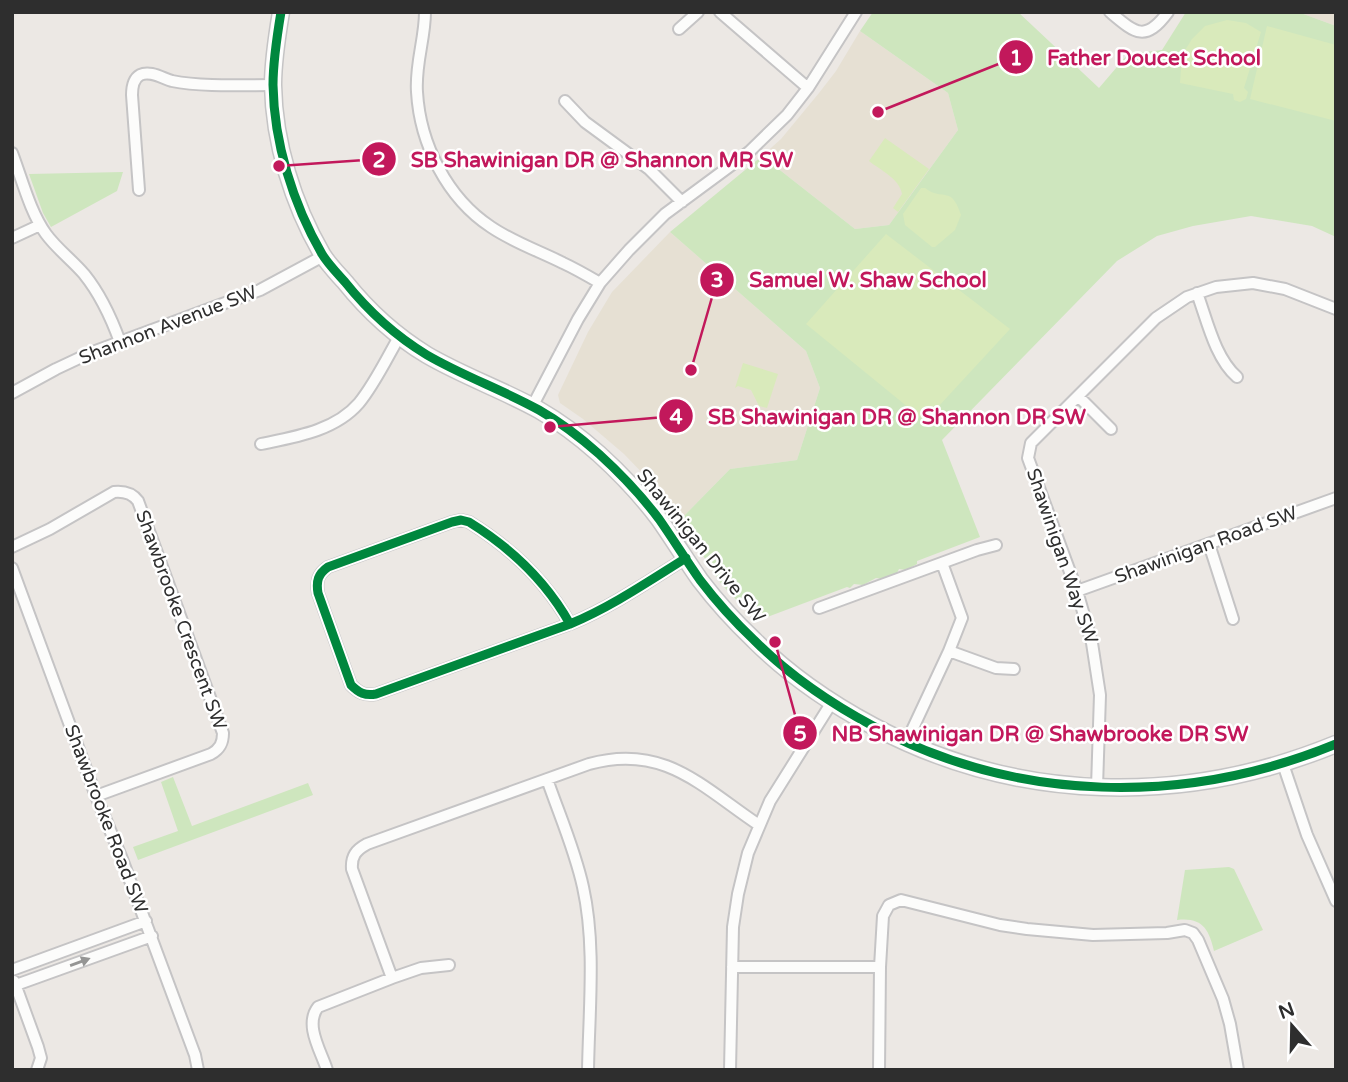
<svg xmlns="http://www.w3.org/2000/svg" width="1348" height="1082" font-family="'Varela Round',sans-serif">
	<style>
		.education { fill: #e6e0d3 }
		.green { fill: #cee6be }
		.pitch { fill: #d9eabb }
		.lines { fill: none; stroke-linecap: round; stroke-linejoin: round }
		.street-casing { stroke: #c5c4c5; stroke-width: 14 }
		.secondary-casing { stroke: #c5c4c5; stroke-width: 19 }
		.street { stroke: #fcfcfb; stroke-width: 10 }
		.secondary { stroke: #fcfcfb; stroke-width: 16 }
		.cycleway-casing { stroke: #fff; stroke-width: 13 }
		.cycleway { stroke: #00873e; stroke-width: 9 }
		.oneway { fill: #959594 }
		.labels { text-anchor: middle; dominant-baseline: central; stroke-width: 5; stroke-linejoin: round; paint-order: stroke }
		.street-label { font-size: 19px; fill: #2e2e2e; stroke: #fff }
		.leader { fill: none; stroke: #c2185b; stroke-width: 2.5 }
		.callout-dot { fill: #c2185b; stroke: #fff; stroke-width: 2.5 }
		.mark-label { font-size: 21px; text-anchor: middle; font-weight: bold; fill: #fff }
		.callout-label { font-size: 21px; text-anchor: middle; font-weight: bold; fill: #c2185b; stroke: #fff; stroke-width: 5; stroke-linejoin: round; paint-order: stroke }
	</style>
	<rect width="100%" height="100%" fill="#ece8e4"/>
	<path class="education" d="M1298 12H1336V26Z
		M860 31 948 93 958 130 889 225 855 229 762 156 781 139 819 93 836 71Z
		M670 232 806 351 820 388 797 460 730 469 680 520 650 481 624 454 583 419 560 403 558 395 588 332 612 292Z"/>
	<path class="green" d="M873 12H1018L1099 88 1128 54 1162 50 1186 12H1298L1336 26V237L1312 226 1251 216 1193 226 1157 236 1117 261 942 440 980 537 917 561V564L906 570 899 569 897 573 882 579 876 578 863 585 854 584 850 588 847 587 757 621 722 585 680 520 730 469 797 460 820 388 806 351 670 232 762 156 855 229 889 225 958 130 948 93 860 31Z
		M123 172 117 191 51 227 43 213 29 174Z
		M173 777 192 826 308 783 313 795 138 860 133 847 178 831 161 782Z
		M1229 867 1234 869 1263 930 1214 951C1209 929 1202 917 1177 920L1185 870Z"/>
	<path class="pitch" d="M1227 20 1246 23 1261 32 1244 88 1248 92 1246 99 1240 102 1234 100 1233 94 1180 83 1182 55 1192 39 1205 26Z
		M1267 26 1336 45V121L1250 99Z
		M885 138 929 169 898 212 893 208 902 194C900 179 880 170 869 161Z
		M921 188H925C943 202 951 184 961 215L955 230 935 247H932L905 225 903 214Z
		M886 234 1010 329 925 421 806 324Z
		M743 363 778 374 767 408 759 406 751 390 738 386 735 388Z"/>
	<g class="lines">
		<g class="street-casing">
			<path id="street" d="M425 12C425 39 415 64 417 92 420 144 447 198 491 227 513 242 539 251 563 263 576 269 588 276 600 283
				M720 12 808 88
				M1110 12C1135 33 1145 43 1168 12
				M679 29 698 12
				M565 101 585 122 649 169 682 202
				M12 153C22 179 30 212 46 234 57 249 72 260 84 274 101 295 111 317 120 342
				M139 190 132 95C132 88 133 79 140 75 150 70 162 78 172 81 202 87 242 85 273 85
				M12 238 40 225
				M1197 293C1207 320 1215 358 1237 377
				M12 393 56 369 90 353 260 290 323 256
				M1078 396 1111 429
				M532 407 578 319 600 283 629 250 665 214 749 152 787 115 808 88 856 12
				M261 444C295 437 335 431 359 403 374 385 387 358 399 337
				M1209 544 1233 619
				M12 547 50 529 114 492C124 491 132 493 138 501L223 733C223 743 220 749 211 754L96 796
				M942 563 962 618 949 651
				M12 568 96 796 122 859 195 1055 198 1070
				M1077 591 1336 498
				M819 608 977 550 996 545
				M570 624C546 581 511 548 469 522L461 520 452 522 328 567C318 574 316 581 318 593L351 685C359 693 365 696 376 694L570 624C611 607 649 581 686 558
				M906 743 949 651 996 668 1014 669
				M1283 764 1307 835 1336 901
				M547 779C559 814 575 850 583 887 596 945 589 1010 588 1070
				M1097 787 1100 695 1092 643 1077 591 1028 458 1031 443 1156 318 1187 297 1216 287 1253 283 1285 289 1336 309
				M732 967H880
				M12 970 146 921
				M392 978 352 869C351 856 356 850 367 844L589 764C664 743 702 787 759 825
				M14 981 38 1047 41 1058 37 1070
				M16 985 152 936
				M327 1070C321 1051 304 1025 318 1007L392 978 421 968 449 965
				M730 1070 733 927 738 894 748 853 770 801 832 702
				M879 1070 880 967 883 916 889 905 901 900 1000 925 1027 929 1093 935 1167 933 1185 930 1193 933 1198 940 1223 999 1230 1024 1238 1070"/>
		</g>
		<g class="secondary-casing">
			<path id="secondary" d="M281 12C277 36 273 61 273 85 274 143 293 204 322 254 328 264 337 273 345 282 369 312 394 335 427 355 463 376 503 390 539 410 560 422 581 438 599 454 621 474 641 495 659 519 673 539 686 560 700 580 716 601 735 622 754 640 789 675 830 703 873 726 1017 803 1185 806 1336 744"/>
		</g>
		<use href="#street" class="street"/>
		<use href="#secondary" class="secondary"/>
		<g class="cycleway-casing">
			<path id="cycleway" d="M281 12C277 36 273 61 273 85 274 143 293 204 322 254 328 264 337 273 345 282 369 312 394 335 427 355 463 376 503 390 539 410 560 422 581 438 599 454 621 474 641 495 659 519 673 539 686 560 700 580 716 601 735 622 754 640 789 675 830 703 873 726 1017 803 1185 806 1336 744
				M570 624C546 581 511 548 469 522L461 520 452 522 328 567C318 574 316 581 318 593L351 685C359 693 365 696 376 694L570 624C611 607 649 581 686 558"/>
		</g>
		<use href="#cycleway" class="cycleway"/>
	</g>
	<defs><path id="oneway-solid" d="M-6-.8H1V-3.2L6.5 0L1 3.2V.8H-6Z" transform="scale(1.75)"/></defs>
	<use class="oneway" href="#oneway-solid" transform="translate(80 962) rotate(-20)"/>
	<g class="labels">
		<g class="street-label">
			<text transform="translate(168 325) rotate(-21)">Shannon Avenue SW</text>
			<text transform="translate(1206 545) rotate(-20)">Shawinigan Road SW</text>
			<text transform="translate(701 546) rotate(51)">Shawinigan Drive SW</text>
			<text transform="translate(1062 556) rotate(71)">Shawinigan Way SW</text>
			<text transform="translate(181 620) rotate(70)">Shawbrooke Crescent SW</text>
			<text transform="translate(106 819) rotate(69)">Shawbrooke Road SW</text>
		</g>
	</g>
	<path class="leader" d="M878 112L1016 57M279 166L379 159M691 370L717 280M550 427L676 416M775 642L800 733"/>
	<g class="callout-dot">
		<circle cx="878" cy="112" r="7"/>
		<circle cx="279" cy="166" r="7"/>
		<circle cx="691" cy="370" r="7"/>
		<circle cx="550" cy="427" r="7"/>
		<circle cx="775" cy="642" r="7"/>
		<circle cx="1016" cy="57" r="18"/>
		<circle cx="379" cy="159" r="18"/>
		<circle cx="717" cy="280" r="18"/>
		<circle cx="676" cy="416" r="18"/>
		<circle cx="800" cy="733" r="18"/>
	</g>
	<g class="mark-label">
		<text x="1016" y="65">1</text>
		<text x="379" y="167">2</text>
		<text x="717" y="287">3</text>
		<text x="676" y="424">4</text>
		<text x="800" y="741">5</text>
	</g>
	<g class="callout-label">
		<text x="1154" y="65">Father Doucet School</text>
		<text x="602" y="167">SB Shawinigan DR @ Shannon MR SW</text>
		<text x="868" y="287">Samuel W. Shaw School</text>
		<text x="897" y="424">SB Shawinigan DR @ Shannon DR SW</text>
		<text x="1040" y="741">NB Shawinigan DR @ Shawbrooke DR SW</text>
	</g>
	<rect width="1348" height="1082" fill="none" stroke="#2e2e2e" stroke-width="28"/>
	<g transform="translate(1292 1026) rotate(340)" stroke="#ffffff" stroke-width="5" paint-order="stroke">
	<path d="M0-5L12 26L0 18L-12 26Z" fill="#2e2e2e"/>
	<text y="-10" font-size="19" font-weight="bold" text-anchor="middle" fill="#2e2e2e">N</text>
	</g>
</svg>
